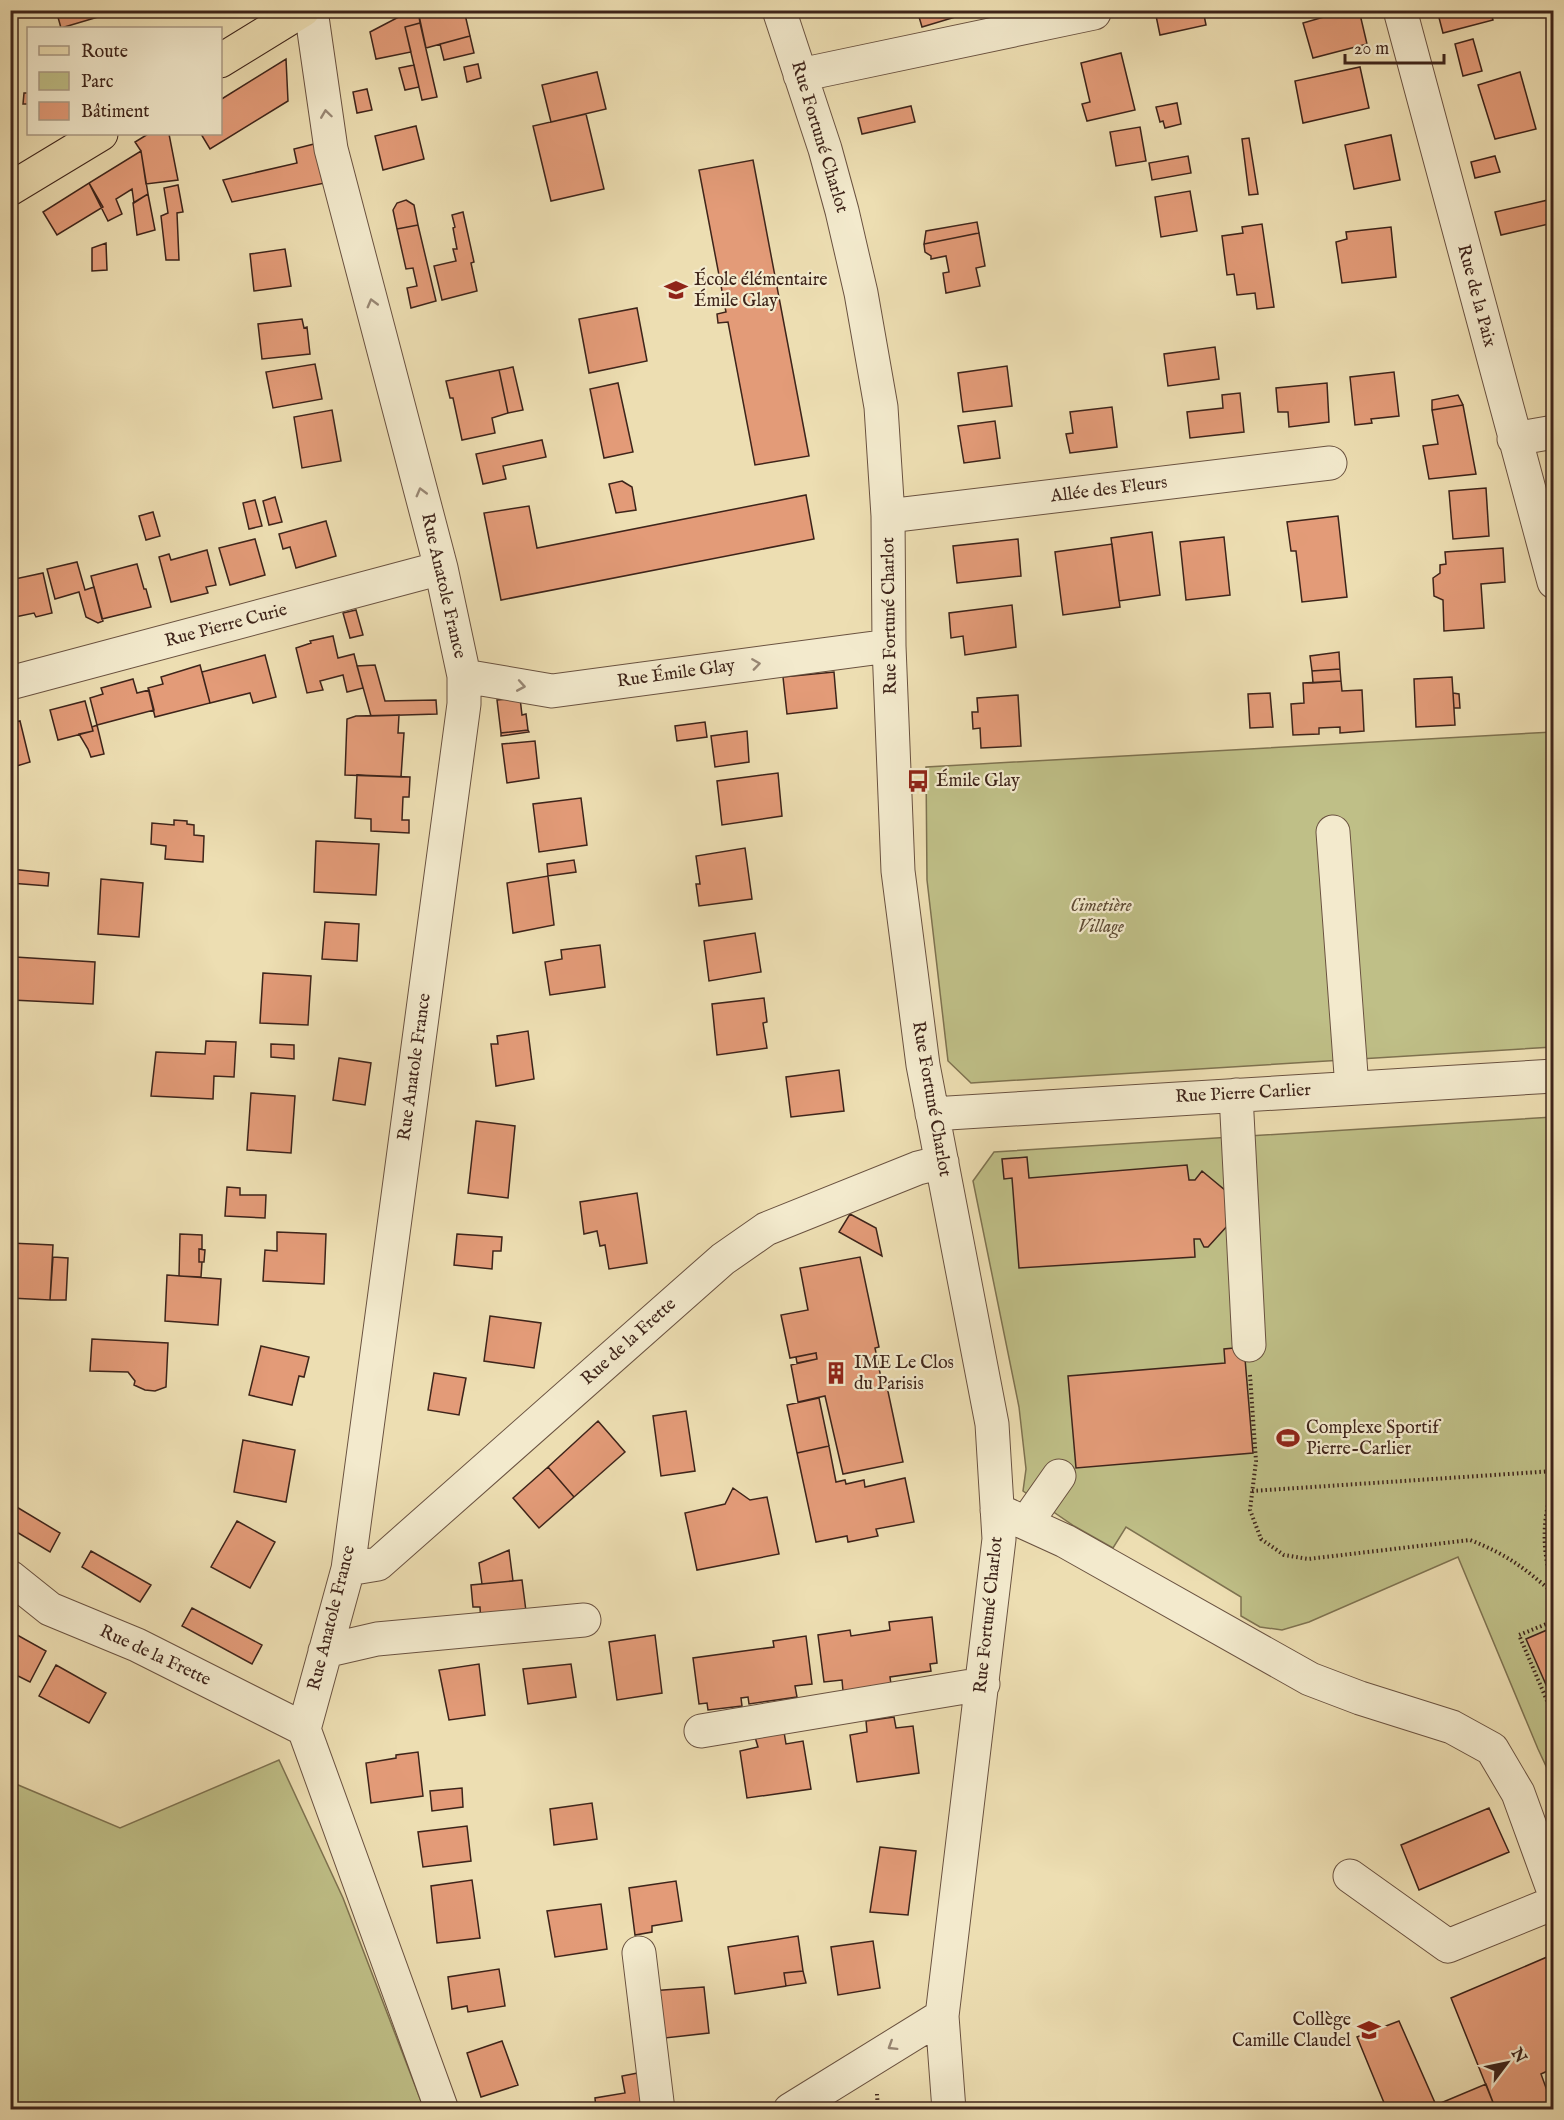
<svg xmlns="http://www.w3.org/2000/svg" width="1564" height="2120" font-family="'IM FELL English',serif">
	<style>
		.green { fill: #bfbf87; stroke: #7e7250; stroke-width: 1.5 }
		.building { fill: #e39b78; stroke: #3e241a; stroke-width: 1.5 }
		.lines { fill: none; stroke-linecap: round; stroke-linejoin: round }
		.minor-casing { stroke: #6a5240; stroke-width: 35 }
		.major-casing { stroke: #3e241a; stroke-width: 35 }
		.path { stroke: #3e241a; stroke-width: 4; stroke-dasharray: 1.5 3; stroke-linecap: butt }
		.minor { stroke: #f3eacd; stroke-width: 33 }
		.major { stroke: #eddeb2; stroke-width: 33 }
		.oneway { stroke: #988774 }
		.labels { text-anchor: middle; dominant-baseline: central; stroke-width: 4.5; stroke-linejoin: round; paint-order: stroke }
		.street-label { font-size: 18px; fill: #3e241a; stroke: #f3eacd }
		.poi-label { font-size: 18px; fill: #3e241a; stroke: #f3eacd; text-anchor: start }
		.park-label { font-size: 18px; font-style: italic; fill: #5e4b35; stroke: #f3eacd }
	</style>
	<rect width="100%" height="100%" fill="#eddeb2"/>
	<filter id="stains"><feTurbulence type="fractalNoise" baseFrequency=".00333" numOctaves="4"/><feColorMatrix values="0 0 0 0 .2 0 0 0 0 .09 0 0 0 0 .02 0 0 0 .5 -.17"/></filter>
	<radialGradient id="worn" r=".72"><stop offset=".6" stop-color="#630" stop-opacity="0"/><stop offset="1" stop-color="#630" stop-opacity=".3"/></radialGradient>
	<path class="green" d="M1553 732V1047L971 1083 948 1061 927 880 926 767Z
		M1553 1117V1781L1538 1749 1458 1557 1309 1622 1282 1630 1260 1627 1241 1616V1597L1126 1527 1113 1548 1074 1526 1023 1491 1026 1469 1019 1407 973 1181 994 1152Z
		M279 1760 343 1898 424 2109H11V1782L120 1828Z"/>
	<path class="building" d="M56 10H115V12L61 28Z
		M412 10H418L420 23 405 27 411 52 376 59 370 32Z
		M421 10H464L470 36 426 48 418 11Z
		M917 10H961L962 15 922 27Z
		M1203 10 1206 25 1160 35 1155 11Z
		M1348 10H1359L1367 44 1313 58 1303 23Z
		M1437 10H1490L1493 20 1443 33Z
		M420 23 437 97 422 100 405 27Z
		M470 36 474 53 444 60 440 44Z
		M1473 39 1482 71 1463 76 1455 44Z
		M1121 53 1135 110 1087 121 1082 104 1090 102 1081 63Z
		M286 59 288 101 210 149 201 134H220V100Z
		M478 64 481 78 467 82 464 67Z
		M414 65 419 87 405 90 399 68Z
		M1360 67 1369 108 1303 123 1295 81Z
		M597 72 606 109 551 122 542 85Z
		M1520 72 1536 129 1495 139 1478 85Z
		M367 89 372 110 357 113 353 92Z
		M24 93H28V104H23Z
		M1177 103 1181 124 1165 128 1163 121 1160 122 1156 107Z
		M911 106 915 122 862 134 858 118Z
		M586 114 604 189 551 201 533 126Z
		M416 126 424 159 383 170 375 136Z
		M1140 127 1146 161 1116 166 1110 132Z
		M148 134H169L178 180 146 184 141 151 135 142Z
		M1391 135 1400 180 1354 189 1345 145Z
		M1249 138 1258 194 1249 195 1242 139Z
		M318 143 325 183 232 202 223 180 297 163 294 149Z
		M141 151 148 194 134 203 132 189 116 199 122 214 108 221 89 183Z
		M1188 156 1191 173 1152 180 1149 163Z
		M1495 156 1500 172 1475 178 1471 162Z
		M753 160 809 456 755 465 728 322 718 323 717 314 726 312 699 170Z
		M89 183 103 207 57 235 43 212Z
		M178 185 183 212 177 213 179 260H166L161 216 168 213 164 188Z
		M1190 191 1197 231 1161 237 1155 197Z
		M148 194 155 230 137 235 133 203Z
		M406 200 414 205 418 225 397 229 393 210 397 203Z
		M1548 200 1553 223 1501 235 1495 212Z
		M463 212 474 262 471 263 477 291 442 300 434 266 456 261 453 249H457L453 228 455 227 452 215Z
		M977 222 979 233 924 244 926 231Z
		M1262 224 1274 307 1257 309 1255 293 1237 295 1234 274 1227 275 1222 236 1243 233 1242 227Z
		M418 225 436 301 411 308 407 288 417 286 413 268 406 269 397 229Z
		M1391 227 1396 277 1342 283 1336 242 1347 239 1346 232Z
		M979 233 985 266 976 268 980 286 946 293 943 273 949 272 946 256 931 259V256L925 252 924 244Z
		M106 243 107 270 92 271V248Z
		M285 249 291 286 254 291 250 254Z
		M10 265 12 315H10Z
		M637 308 647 361 589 373 579 319Z
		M302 319 304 328 307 327 310 354 262 359 258 324Z
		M1215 347 1219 379 1168 386 1164 354Z
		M315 364 322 399 273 408 266 372Z
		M1007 366 1012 406 963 412 958 373Z
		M513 367 523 410 508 413 499 370Z
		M499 370 508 413 492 418 495 433 462 440 453 398H450L446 381Z
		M1394 372 1399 416 1371 419 1372 423 1355 425 1350 377Z
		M618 383 633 452 604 458 590 389Z
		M1327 383 1329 422 1289 427 1288 412H1278L1276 388Z
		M1240 393 1244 432 1190 438 1187 412 1223 408 1222 395Z
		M1458 395 1463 405 1432 410V400Z
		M1463 405 1476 474 1429 479 1423 446 1438 444 1432 410Z
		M1112 407 1117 447 1070 453 1066 434 1073 433 1070 412Z
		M332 410 341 461 302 468 294 417Z
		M995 421 1000 458 964 463 958 426Z
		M542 440 546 457 503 466 506 479 483 484 476 454Z
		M622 481 632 487 636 510 616 513 609 484Z
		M1486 488 1489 536 1453 539 1449 491Z
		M806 495 814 539 501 600 484 513 529 506 537 548Z
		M275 497 282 522 269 525 263 501Z
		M255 500 262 526 249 529 243 503Z
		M153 512 160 536 146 540 139 516Z
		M1338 516 1347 597 1302 602 1296 551H1291L1287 522Z
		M326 521 336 556 296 568 290 547 283 549 279 534Z
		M1152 532 1160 595 1119 601 1111 538Z
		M1224 537 1230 595 1186 600 1180 542Z
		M255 539 265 575 230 585 219 548Z
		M1018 539 1021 576 957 583 953 546Z
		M1112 544 1120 607 1063 615 1055 552Z
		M1503 548 1505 582 1481 584 1484 628 1444 631 1443 600 1434 596 1433 578 1440 573V565L1446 564 1445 552Z
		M207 550 216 585 206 587 208 593 171 602 159 557 169 554 171 560Z
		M77 562 85 590 94 587 103 621 98 623 86 617 79 592 55 599 47 569Z
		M137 564 144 589H146L151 607 102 619 91 576Z
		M43 573 52 613 36 617 34 613 10 618V580Z
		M1012 605 1016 647 965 655 963 636 951 638 949 613Z
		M356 610 363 635 350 638 343 613Z
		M333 636 338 658 354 654 363 688 347 692 343 675 320 681 323 690 307 693 296 648 311 643 310 641Z
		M1339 652 1340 669 1312 671 1310 656Z
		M265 655 276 697 253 703 250 693 210 703 202 672Z
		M200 665 210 703 155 717 148 688 163 684 161 677Z
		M375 665 385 701 436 700 437 714 371 716 357 666Z
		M1340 669 1341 681 1313 683 1312 671Z
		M834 672 837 708 787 714 783 677Z
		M1452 677 1455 725 1416 727 1414 679Z
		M133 679 137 693 149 690 154 710 97 725 90 698 103 694 101 688Z
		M1341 681 1342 691 1362 690 1364 731 1340 733V727L1319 728V734L1293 735 1291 704 1304 703 1303 683Z
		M1270 693 1273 727 1250 728 1248 694Z
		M1453 693 1459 694 1460 708H1454Z
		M1018 695 1021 746 981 748 980 728 973 729 972 712H978L977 698Z
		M520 698 522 715 526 714 528 730 501 733 497 700Z
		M85 701 93 731 58 740 50 710Z
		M399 715 398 733H404L401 777 345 775 347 719 356 716Z
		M20 721 30 762 10 768V723Z
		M705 722 707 737 677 741 675 726Z
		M97 725 104 754 91 757 88 749 79 734 93 731 92 727Z
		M528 730 529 732 501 736V733Z
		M747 731 749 762 715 767 711 736Z
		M535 741 539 778 507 783 502 744Z
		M778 773 782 816 722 825 717 781Z
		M357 775 410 777 409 797H403L402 820H409V833L371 831V819L355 818Z
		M581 798 587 845 539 852 533 804Z
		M174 820 187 821V824L194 825V835L204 836 203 862 165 859 166 846 151 844 152 823 174 825Z
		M316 841 379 844 376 895 314 892Z
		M745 848 752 899 699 906 696 884H700L696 856Z
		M574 860 576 872 548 876 547 864Z
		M10 869 49 873 48 886 10 883Z
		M548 876 554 925 513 933 507 883Z
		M101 879 143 883 139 937 98 934Z
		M325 922 359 924 357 961 322 959Z
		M755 933 761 972 709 981 704 941Z
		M600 945 605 987 550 995 545 962 562 959 561 950Z
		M15 957 95 962 93 1004 12 1000Z
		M263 973 311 976 308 1025 260 1023Z
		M764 998 767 1022 763 1023 767 1048 717 1055 712 1004Z
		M528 1031 534 1079 496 1086 491 1044H498L497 1036Z
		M206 1041 236 1042 234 1077 214 1076 213 1099 151 1096 156 1052 205 1054Z
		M271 1044 294 1045V1059L271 1057Z
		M339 1058 371 1063 365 1105 333 1100Z
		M839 1070 844 1111 791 1117 786 1077Z
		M251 1093 295 1096 291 1153 247 1150Z
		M476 1121 515 1126 508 1198 468 1193Z
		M1027 1157 1029 1178 1187 1165 1189 1180H1195L1202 1171 1238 1201 1239 1213 1208 1247H1204L1200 1239H1194L1195 1257 1019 1268 1012 1178 1004 1179 1002 1159Z
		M227 1187 240 1188V1195H266L265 1218 225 1216Z
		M637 1193 647 1263 609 1269 605 1245 600 1246 597 1231 584 1234 580 1202Z
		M850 1214 876 1228 882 1256 839 1232Z
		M277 1232 326 1234 324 1284 263 1281 265 1250 277 1251Z
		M180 1234 202 1235V1249H199V1262H202L201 1277 179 1276Z
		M457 1234 502 1237 501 1251H493L492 1269 454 1265Z
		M10 1243 53 1245 50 1300 10 1298Z
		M199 1249 205 1250 204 1262H199Z
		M53 1257 68 1258 66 1300H50Z
		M860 1257 879 1347 875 1348 882 1383 886 1382 903 1462 843 1474 825 1396 798 1402 791 1365 817 1359 816 1353 790 1358 781 1315 808 1310 800 1268Z
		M167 1275 221 1279 218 1325 165 1321Z
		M490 1316 541 1323 534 1368 484 1361Z
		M92 1339 168 1343 166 1387 155 1391 145 1390 134 1385 135 1381 128 1372 90 1371Z
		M261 1346 309 1357 304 1377 299 1376 292 1405 249 1395Z
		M1244 1347 1253 1453 1076 1468 1068 1376 1225 1363 1224 1349Z
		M816 1353 817 1359 797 1363 796 1357Z
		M434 1373 466 1378 459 1415 428 1410Z
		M819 1398 829 1446 797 1453 787 1405Z
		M686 1411 695 1471 661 1476 653 1416Z
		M598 1421 625 1452 574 1497 548 1467Z
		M243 1440 295 1450 286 1502 234 1492Z
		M829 1446 836 1482 845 1480 846 1484 864 1480 865 1487 905 1478 914 1522 876 1529 878 1536 848 1542 847 1536 816 1542 797 1453Z
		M548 1467 574 1497 539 1528 513 1498Z
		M733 1488 750 1500 767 1497 779 1554 697 1570 685 1513 725 1504Z
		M10 1503 60 1533 50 1552 10 1528Z
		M237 1521 275 1542 250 1588 211 1567Z
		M509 1550 513 1581 482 1584 479 1563Z
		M91 1551 151 1585 140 1602 82 1567Z
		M522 1580 527 1619 481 1625 480 1607H473L471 1585Z
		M192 1608 262 1645 252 1664 182 1626Z
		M932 1617 937 1663 930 1664 931 1671 890 1677 891 1684 843 1691 842 1680 824 1682 818 1635 850 1630 851 1636 890 1630 889 1622Z
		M1554 1627V1703L1526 1639Z
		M10 1631 46 1651 30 1682 10 1672Z
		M655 1635 662 1693 617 1700 609 1642Z
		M806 1636 812 1684 795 1686 797 1697 749 1704 748 1697 741 1698 742 1706 708 1710 707 1703 699 1704 693 1658 774 1647 773 1641Z
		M479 1664 485 1715 449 1720 439 1670Z
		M571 1664 576 1697 528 1704 523 1669Z
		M56 1665 106 1693 89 1723 39 1696Z
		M894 1717 896 1728 913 1726 919 1773 857 1782 850 1735 867 1732 866 1721Z
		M784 1732 786 1744 803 1741 811 1789 747 1798 740 1751 758 1747 755 1737Z
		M418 1752 423 1796 371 1803 366 1763 396 1758V1755Z
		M462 1788 463 1807 432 1811 430 1791Z
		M592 1803 597 1839 554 1845 550 1809Z
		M1489 1808 1509 1852 1419 1890 1401 1845Z
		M467 1826 471 1861 423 1867 418 1832Z
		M880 1847 916 1851 908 1915 870 1912Z
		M472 1880 480 1938 437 1943 431 1886Z
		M676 1881 682 1921 652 1926V1932L635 1935 629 1888Z
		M601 1904 607 1949 555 1957 547 1911Z
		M798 1936 803 1971 784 1973 786 1986 735 1994 728 1947Z
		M873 1941 880 1988 838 1995 831 1947Z
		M1554 1954V2068L1541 2074 1554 2110H1496L1451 1998Z
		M499 1969 505 2006 468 2012 467 2006 452 2009 448 1977Z
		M803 1971 806 1983 786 1986 784 1973Z
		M704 1987 709 2033 656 2039 650 1991Z
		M1399 2021 1436 2105 1486 2084 1496 2110H1387L1357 2037Z
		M502 2041 518 2085 481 2097 467 2053Z
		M643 2072 648 2110H596L595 2098 625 2093 622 2076Z"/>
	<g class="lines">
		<g class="minor-casing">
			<path id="minor" d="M311 10 331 149 441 568 464 676V704L348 1569 304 1729 442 2110
				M779 10 825 149 842 211 861 293 881 407 888 516 889 646 898 871 923 1065 992 1424 999 1539 942 2016 949 2110
				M1400 10 1554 582
				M800 75 1094 13
				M1514 439 1554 432
				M888 516 1330 463
				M464 676 552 691 889 646
				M10 683 441 568
				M1333 832 1352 1088
				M1236 1095 1249 1345
				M932 1114 1554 1076
				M997 1510 1065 1541 1310 1679 1360 1698 1452 1727 1492 1749 1518 1793 1554 1892
				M1026 1523 1059 1476
				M348 1569 378 1564 723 1259 766 1229 918 1168 942 1162
				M10 1577 50 1609 137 1645 304 1729
				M325 1651 377 1639 584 1620
				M701 1731 983 1684
				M1350 1876 1448 1946 1554 1903
				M639 1953 658 2110
				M790 2110 942 2016"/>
		</g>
		<g class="major-casing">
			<path id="major" d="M220 61 303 10
				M10 189 101 134"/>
		</g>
		<path class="path" d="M1250 1375 1256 1461 1250 1510 1261 1539 1284 1555 1308 1559 1470 1540C1506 1554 1525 1568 1554 1594
			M1554 1484C1541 1520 1542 1554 1554 1590
			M1252 1491 1554 1471
			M1554 1621 1519 1635 1554 1717
			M877 2094 878 2110"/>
		<use href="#minor" class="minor"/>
		<use href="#major" class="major"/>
	</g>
	<defs><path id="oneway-chevron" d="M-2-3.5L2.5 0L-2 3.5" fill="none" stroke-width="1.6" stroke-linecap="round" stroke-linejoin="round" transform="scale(1.5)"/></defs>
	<g class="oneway">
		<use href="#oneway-chevron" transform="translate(326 114) rotate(-98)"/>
		<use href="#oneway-chevron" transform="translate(372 303) rotate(-105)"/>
		<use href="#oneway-chevron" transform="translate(421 492) rotate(-105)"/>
		<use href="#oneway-chevron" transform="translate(756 664) rotate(-8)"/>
		<use href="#oneway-chevron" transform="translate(521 686) rotate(10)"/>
		<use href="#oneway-chevron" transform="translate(892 2046) rotate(148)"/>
	</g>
	<defs>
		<g id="school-bare" transform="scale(1.8)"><path d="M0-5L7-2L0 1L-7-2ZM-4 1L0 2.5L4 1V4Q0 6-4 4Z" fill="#8f2418" stroke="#f3eacd" stroke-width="2.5" paint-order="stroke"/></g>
		<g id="bus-bare" transform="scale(1.8)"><path d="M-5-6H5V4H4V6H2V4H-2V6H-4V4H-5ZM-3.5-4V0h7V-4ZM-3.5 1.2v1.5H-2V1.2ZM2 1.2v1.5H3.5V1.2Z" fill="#8f2418" stroke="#f3eacd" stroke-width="2.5" paint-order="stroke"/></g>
		<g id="building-bare" transform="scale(1.8)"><path d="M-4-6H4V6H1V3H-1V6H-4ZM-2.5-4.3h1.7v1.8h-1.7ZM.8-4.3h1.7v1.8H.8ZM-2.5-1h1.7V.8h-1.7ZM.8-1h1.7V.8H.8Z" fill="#8f2418" stroke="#f3eacd" stroke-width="2.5" paint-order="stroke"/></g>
		<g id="stadium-bare" transform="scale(1.8)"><path d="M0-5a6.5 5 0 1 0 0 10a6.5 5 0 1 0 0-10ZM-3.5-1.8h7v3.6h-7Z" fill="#8f2418" stroke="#f3eacd" stroke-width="2.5" paint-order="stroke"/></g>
	</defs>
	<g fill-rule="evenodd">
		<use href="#school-bare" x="676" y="290"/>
		<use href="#bus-bare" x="918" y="781"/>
		<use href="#building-bare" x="836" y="1373"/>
		<use href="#stadium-bare" x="1288" y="1438"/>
		<use href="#school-bare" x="1369" y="2030"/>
	</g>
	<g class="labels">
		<g class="street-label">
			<text transform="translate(819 137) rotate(73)">Rue Fortuné Charlot</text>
			<text transform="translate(1476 296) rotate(75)">Rue de la Paix</text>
			<text transform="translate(1109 490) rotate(-7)">Allée des Fleurs</text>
			<text transform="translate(443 586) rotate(77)">Rue Anatole France</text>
			<text transform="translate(890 616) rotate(-91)">Rue Fortuné Charlot</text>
			<text transform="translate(226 626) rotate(-15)">Rue Pierre Curie</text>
			<text transform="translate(676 674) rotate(-8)">Rue Émile Glay</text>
			<text transform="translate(415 1067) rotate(-82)">Rue Anatole France</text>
			<text transform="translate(1243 1094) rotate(-3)">Rue Pierre Carlier</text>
			<text transform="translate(931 1099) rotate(80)">Rue Fortuné Charlot</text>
			<text transform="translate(629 1342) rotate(-42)">Rue de la Frette</text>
			<text transform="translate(989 1615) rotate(-84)">Rue Fortuné Charlot</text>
			<text transform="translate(332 1618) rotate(-76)">Rue Anatole France</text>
			<text transform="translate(155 1656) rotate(25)">Rue de la Frette</text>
		</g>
		<g class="poi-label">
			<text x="694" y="280">École élémentaire<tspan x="694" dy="21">Émile Glay</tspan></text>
			<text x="936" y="781">Émile Glay</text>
			<text x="854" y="1363">IME Le Clos<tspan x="854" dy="21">du Parisis</tspan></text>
			<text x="1306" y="1428">Complexe Sportif<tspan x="1306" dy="21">Pierre-Carlier</tspan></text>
			<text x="1351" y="2020" text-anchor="end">Collège<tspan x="1351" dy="21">Camille Claudel</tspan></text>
		</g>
		<g class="park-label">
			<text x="1101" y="906">Cimetière<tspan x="1101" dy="21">Village</tspan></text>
		</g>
	</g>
	<rect width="1564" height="2120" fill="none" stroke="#eddeb2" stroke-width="36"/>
	<rect x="12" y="12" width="1540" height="2096" fill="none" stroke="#3e241a" stroke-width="3"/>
	<rect x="18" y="18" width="1528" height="2084" fill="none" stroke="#3e241a" stroke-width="1.5"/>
	<rect x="27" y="27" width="195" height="108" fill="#f3eacd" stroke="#ab9b85" stroke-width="1.5"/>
	<rect x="39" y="46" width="30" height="9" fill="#eddeb2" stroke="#ab9b85" stroke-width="1.5"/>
	<text x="81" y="57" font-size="18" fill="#3e241a">Route</text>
	<rect x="39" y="72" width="30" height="18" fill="#bfbf87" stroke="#ab9b85" stroke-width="1.5"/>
	<text x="81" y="87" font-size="18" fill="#3e241a">Parc</text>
	<rect x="39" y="102" width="30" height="18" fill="#e39b78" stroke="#ab9b85" stroke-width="1.5"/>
	<text x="81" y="117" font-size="18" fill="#3e241a">Bâtiment</text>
	<g transform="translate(1507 2063) rotate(58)" stroke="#f3eacd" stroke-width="4.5" paint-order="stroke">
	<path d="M0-4.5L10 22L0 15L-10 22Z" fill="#3e241a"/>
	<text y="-9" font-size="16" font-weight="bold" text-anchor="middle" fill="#3e241a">N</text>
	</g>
	<path d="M1345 54v9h99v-9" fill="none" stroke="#3e241a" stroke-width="3"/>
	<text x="1354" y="54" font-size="18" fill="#3e241a" stroke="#f3eacd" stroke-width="4.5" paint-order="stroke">20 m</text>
	<rect width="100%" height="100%" filter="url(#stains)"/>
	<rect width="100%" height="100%" fill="url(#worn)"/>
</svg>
